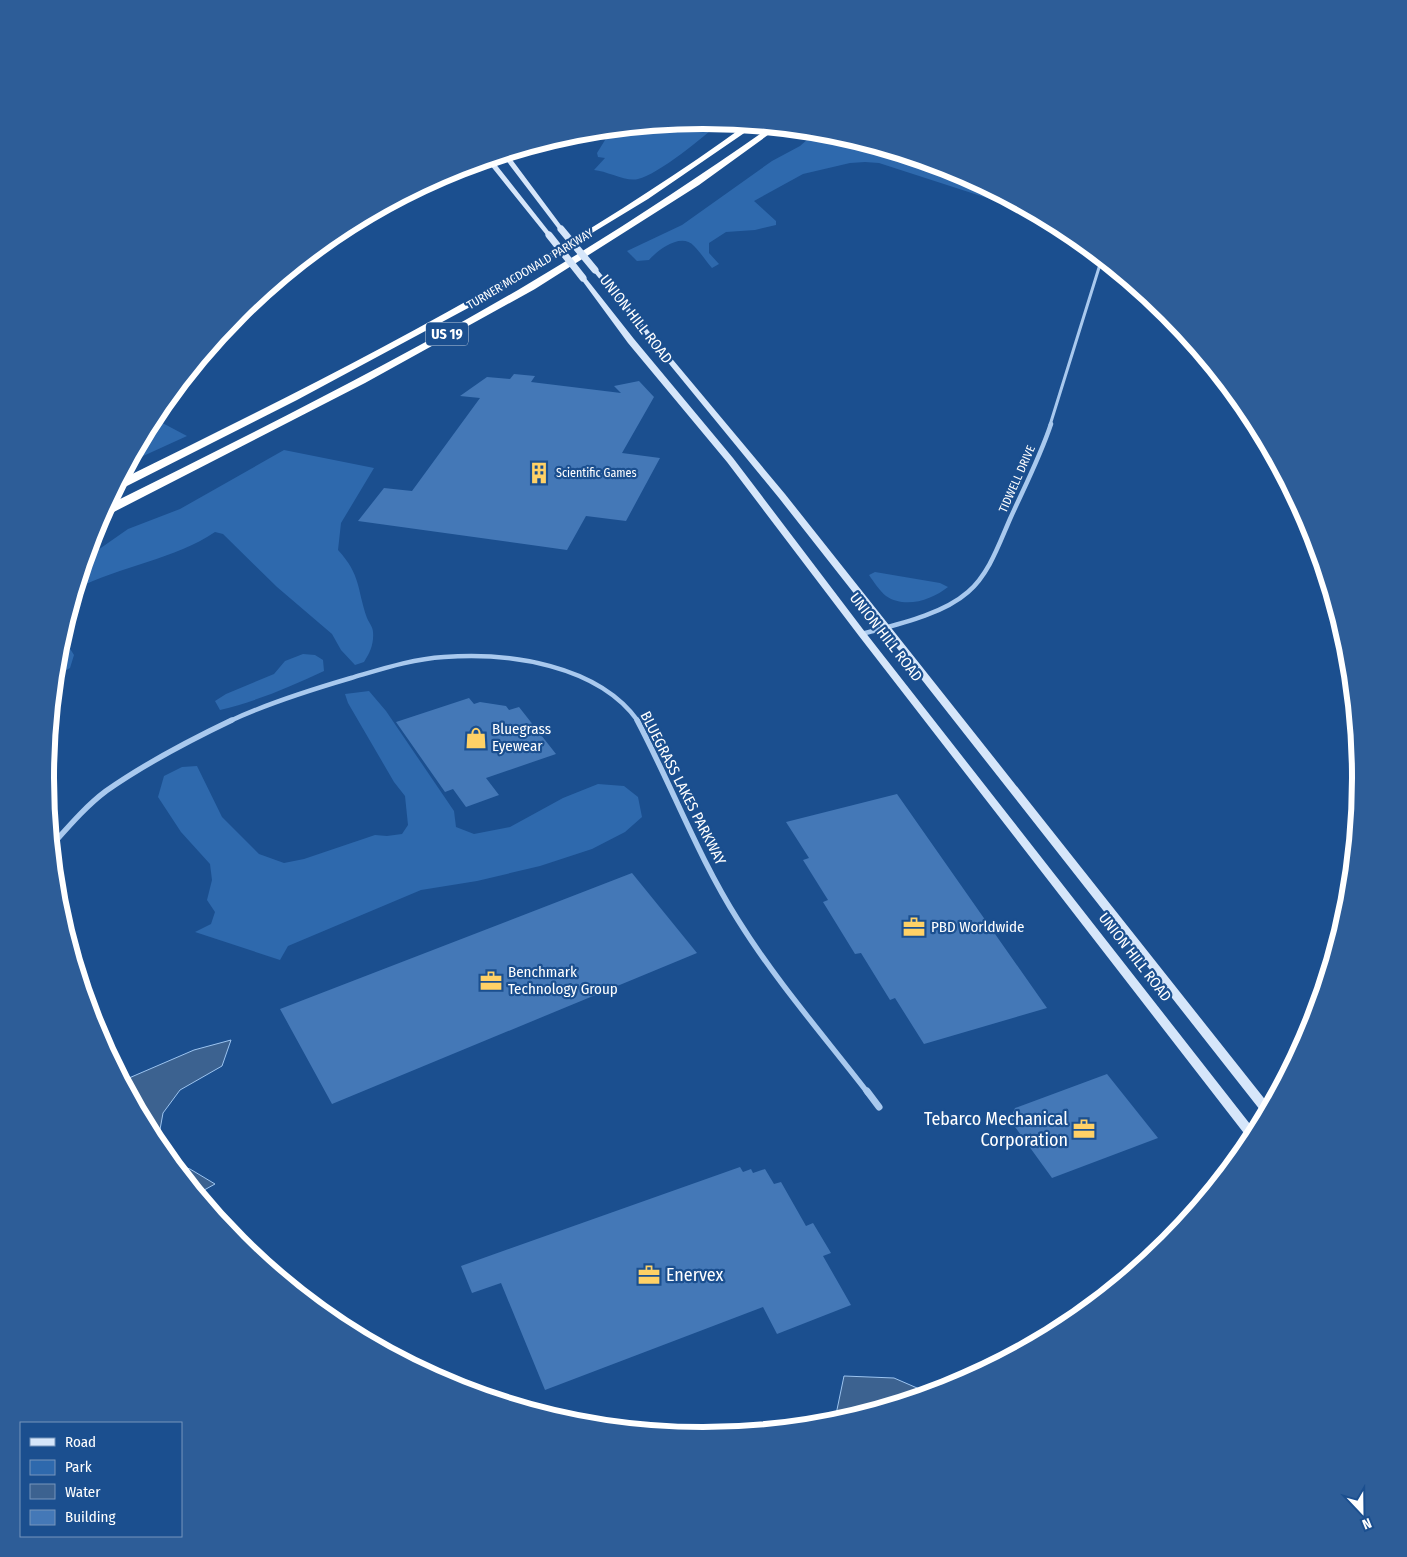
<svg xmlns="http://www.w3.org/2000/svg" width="1407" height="1557" font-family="'Fira Sans Condensed',sans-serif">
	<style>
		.green { fill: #2e69ad }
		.water { fill: #3c6290; stroke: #9cc4f0 }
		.building { fill: #4478b7 }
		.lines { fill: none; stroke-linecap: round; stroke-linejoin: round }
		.street-far3 { stroke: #a9c9ee; stroke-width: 3 }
		.street-far2 { stroke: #a9c9ee; stroke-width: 4.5 }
		.street-far1 { stroke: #a9c9ee; stroke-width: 5.5 }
		.street { stroke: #a9c9ee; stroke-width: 7 }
		.secondary { fill: #d6e6fa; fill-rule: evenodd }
		.highway { fill: #fff; fill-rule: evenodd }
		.secondary-bridge { stroke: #d6e6fa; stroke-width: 7 }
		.labels { text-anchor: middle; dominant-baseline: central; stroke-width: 4.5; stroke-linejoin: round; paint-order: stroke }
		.far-street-label { font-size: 12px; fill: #fff; stroke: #1b4f8f }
		.far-poi-label { font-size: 12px; fill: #fff; stroke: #1b4f8f; text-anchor: start }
		.shield { fill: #1b4f8f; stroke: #bbcadd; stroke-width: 1 }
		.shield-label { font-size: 14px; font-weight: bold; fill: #fff }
		.street-label { font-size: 15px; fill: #fff; stroke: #1b4f8f }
		.poi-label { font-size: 15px; fill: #fff; stroke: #1b4f8f; text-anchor: start }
		.near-poi-label { font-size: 18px; fill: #fff; stroke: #1b4f8f; text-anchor: end }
		.rim { fill: none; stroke: #fff; stroke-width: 6 }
	</style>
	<rect width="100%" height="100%" fill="#1b4f8f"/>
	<path class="green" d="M704 120 720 122C704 137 659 174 638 179 626 182 607 171 594 170L605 158 598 157 597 153 610 132 607 130Z
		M817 131 832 133 956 170 1040 215 879 163 865 162 850 163 803 174 754 201 776 221V225L755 230 726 232 709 243V253L719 264 712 268C706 261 700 252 694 246 681 232 658 250 649 260L637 261 627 251 682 225 772 161 800 146Z
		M153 418 187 436 130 462Z
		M284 450 374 468 341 523 338 550C361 575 357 589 367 618 369 623 373 627 373 632 374 644 370 653 364 662L355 665 341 650 332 634 277 587 223 534 215 532C176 559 120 566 76 589L85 559 128 529 180 509Z
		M875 572 940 583 948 587C932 600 905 609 886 596 880 591 873 581 869 575Z
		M60 641 67 644 74 655 70 668 55 676Z
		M303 654 315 655 323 660 324 671C290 687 257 701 220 710L215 701 226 694 274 674 285 661Z
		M369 691 386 711 454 811 456 827 474 834 510 827 563 798 598 784 624 786 638 797 642 817 625 832 592 849 540 866 477 881 421 890 288 946 280 960 195 932 211 924 215 912 207 900 212 880 210 864 181 832 158 797 164 776 182 767 197 766 222 817 259 854 284 863 304 859 375 835 387 836 402 834 408 825 405 796 394 782 348 703 345 694Z"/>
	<path class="water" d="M231 1040 222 1066 180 1090 163 1113 157 1146 122 1081 194 1050Z
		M171 1163 190 1169 215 1184 197 1194Z
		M844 1376 894 1378 931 1394 834 1424Z"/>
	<path class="building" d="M514 374 535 376 531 382 621 393 614 386 639 381 654 397 622 453 660 458 626 521 586 516 567 550 358 521 384 488 412 491 480 398 460 396 487 377 510 379Z
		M469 698 474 704 480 702 506 706 509 710 519 707 556 754 486 778 499 795 466 807 453 789 445 792 396 722Z
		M897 794 1047 1008 924 1044 895 998 890 1000 861 953 855 954 823 902 828 900 803 860 809 858 786 822Z
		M632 873 697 953 332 1104 280 1009Z
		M1107 1074 1158 1138 1052 1178 1010 1120 1015 1108Z
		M740 1167 743 1172 751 1169 753 1173 765 1169 774 1184 781 1182 806 1226 813 1223 831 1253 823 1256 851 1305 777 1334 763 1307 545 1390 501 1283 472 1293 461 1266Z"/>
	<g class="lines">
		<path class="street-far3" d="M1050 425 1102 258"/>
		<path class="street-far2" d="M862 634C895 625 942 615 968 592 989 574 999 544 1010 519 1024 488 1040 457 1051 424
			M230 721C268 703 310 690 351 678 382 669 412 659 444 657 509 652 598 665 638 721"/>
		<path class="street-far1" d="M637 720C672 786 698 857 738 920 776 981 824 1036 868 1093
			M52 845C69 826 86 806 106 791 146 763 188 741 232 720"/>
		<path class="street" d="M867 1091 879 1107"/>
		<path class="secondary" d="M507 153 563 228V230H559L502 155Z
			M491 158 551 234V236H547L486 160Z
			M593 269H597L785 494 1271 1107 1266 1116 1264 1115 779 498 593 271Z
			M581 277H585L634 339 733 458 865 632 1257 1133 1252 1142 1250 1141 859 636 727 462 628 343 581 279Z"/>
		<path class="highway" d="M747 124 756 125 648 199 470 307 297 400 121 489H115L120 480C334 375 554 264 747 124Z
			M770 127H779L699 185 535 289 365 383 106 516H101L106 506C248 435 391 365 528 284 611 235 691 182 770 127Z"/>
		<path class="secondary-bridge" d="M561 229 595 270
			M549 235 583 278"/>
	</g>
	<defs>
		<g id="building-bare" transform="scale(1.725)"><path d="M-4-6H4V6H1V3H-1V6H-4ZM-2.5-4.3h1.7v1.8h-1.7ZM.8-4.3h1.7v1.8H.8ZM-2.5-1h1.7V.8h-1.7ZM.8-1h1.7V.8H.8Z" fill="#ffd166" stroke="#1b4f8f" stroke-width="2.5" paint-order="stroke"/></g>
		<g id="shop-bare" transform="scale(1.725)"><path d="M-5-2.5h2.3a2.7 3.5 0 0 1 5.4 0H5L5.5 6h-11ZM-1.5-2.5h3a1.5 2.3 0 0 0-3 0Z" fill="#ffd166" stroke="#1b4f8f" stroke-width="2.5" paint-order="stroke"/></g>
		<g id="office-bare" transform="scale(1.725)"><path d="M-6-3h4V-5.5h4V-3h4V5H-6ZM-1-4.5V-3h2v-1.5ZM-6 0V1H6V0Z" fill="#ffd166" stroke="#1b4f8f" stroke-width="2.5" paint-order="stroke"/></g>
	</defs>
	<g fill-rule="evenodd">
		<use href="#building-bare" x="539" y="473"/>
		<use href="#shop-bare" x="476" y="738"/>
		<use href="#office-bare" x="914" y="927"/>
		<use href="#office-bare" x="491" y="981"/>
		<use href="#office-bare" x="1084" y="1129"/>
		<use href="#office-bare" x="649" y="1275"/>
	</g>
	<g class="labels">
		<g class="far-street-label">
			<text transform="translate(530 269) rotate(-31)">TURNER MCDONALD PARKWAY</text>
			<text transform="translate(1017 479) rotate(-66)">TIDWELL DRIVE</text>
		</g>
		<g class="far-poi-label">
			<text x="556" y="473">Scientific Games</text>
		</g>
		<rect class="shield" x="426" y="322.5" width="42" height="23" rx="4"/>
		<g class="shield-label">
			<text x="447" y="334">US 19</text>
		</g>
		<g class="street-label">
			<text transform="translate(636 319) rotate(52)">UNION HILL ROAD</text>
			<text transform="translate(886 637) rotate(52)">UNION HILL ROAD</text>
			<text transform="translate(683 788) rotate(63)">BLUEGRASS LAKES PARKWAY</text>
			<text transform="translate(1135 957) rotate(52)">UNION HILL ROAD</text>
		</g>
		<g class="poi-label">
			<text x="492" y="729">Bluegrass<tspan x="492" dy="17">Eyewear</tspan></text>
			<text x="931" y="927">PBD Worldwide</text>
			<text x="508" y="972">Benchmark<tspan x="508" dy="17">Technology Group</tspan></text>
		</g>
		<g class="near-poi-label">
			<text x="1068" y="1119">Tebarco Mechanical<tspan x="1068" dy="21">Corporation</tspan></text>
			<text x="666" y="1275" text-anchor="start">Enervex</text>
		</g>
	</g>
	<path d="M0 0H1407V1557H0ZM54 778a649 649 0 1 1 1298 0a649 649 0 1 1-1298 0Z" fill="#2d5d98" fill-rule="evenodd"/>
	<path class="rim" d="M54 778a649 649 0 1 1 1298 0a649 649 0 1 1-1298 0Z"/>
	<rect x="20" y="1422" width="162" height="115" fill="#1b4f8f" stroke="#7695bc"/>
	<rect x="30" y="1438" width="25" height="8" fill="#d6e6fa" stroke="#7695bc"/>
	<text x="65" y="1447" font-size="15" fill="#ffffff">Road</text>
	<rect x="30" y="1460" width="25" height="15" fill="#2e69ad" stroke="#7695bc"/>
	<text x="65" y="1472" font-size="15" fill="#ffffff">Park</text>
	<rect x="30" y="1484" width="25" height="15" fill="#3c6290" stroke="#7695bc"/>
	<text x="65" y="1497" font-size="15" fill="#ffffff">Water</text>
	<rect x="30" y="1510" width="25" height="15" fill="#4478b7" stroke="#7695bc"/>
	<text x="65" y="1522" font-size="15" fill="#ffffff">Building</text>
	<g transform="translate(1362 1512) rotate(158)" stroke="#1b4f8f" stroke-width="4" paint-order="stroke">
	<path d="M0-4L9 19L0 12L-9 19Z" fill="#ffffff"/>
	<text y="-8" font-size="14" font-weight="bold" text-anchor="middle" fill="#ffffff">N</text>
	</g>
</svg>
